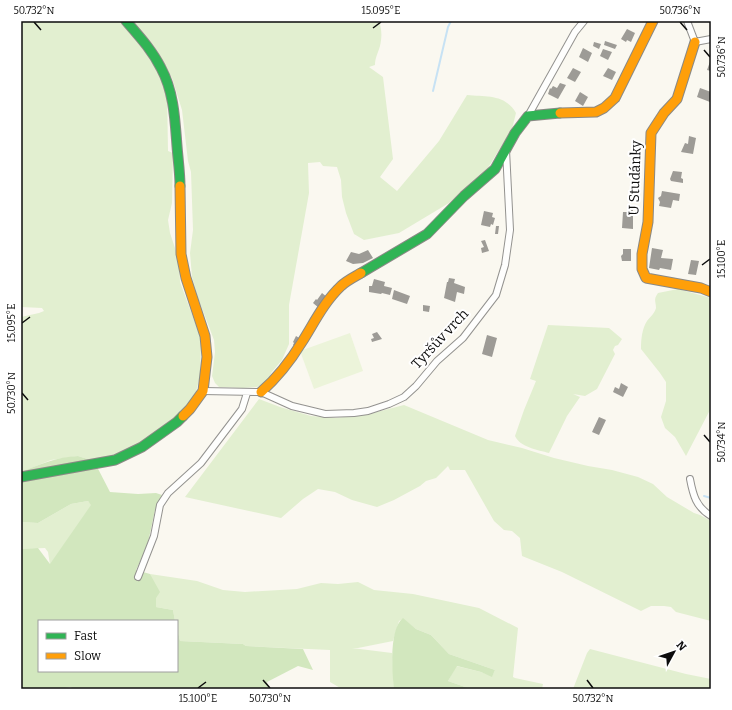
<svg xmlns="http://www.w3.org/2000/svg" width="732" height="710" font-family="Bitter,serif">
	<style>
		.green { fill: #e2efd0 }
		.forest { fill: #d2e7be }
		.pitch { fill: #ecf4da }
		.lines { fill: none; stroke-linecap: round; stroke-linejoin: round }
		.stream { stroke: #c7e2f4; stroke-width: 2 }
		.building { fill: #9d9b96 }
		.street-casing { stroke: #93928f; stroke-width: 8 }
		.fast-casing { stroke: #8a8985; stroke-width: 11 }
		.slow-casing { stroke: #8a8985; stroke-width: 11 }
		.street { stroke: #fefefd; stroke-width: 6 }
		.fast { stroke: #30b455; stroke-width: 9 }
		.slow { stroke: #ff9f0a; stroke-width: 9 }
		.ticks { fill: none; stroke: #0c0c0c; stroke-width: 1.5 }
		.labels { text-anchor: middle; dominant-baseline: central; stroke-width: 4; stroke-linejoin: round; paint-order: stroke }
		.street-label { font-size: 14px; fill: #0c0c0c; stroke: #fff }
		.neatline { fill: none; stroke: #0c0c0c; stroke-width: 1.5 }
		.ticks-label { font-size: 10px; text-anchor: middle; fill: #0c0c0c }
	</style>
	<rect width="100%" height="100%" fill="#faf8f0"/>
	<path class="green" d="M21 21H121L138 40 158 69 167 91 168 151 173 153 172 203 168 220 170 233 179 260 180 282 201 339 200 376 196 392 183 412 157 433 119 456 94 461 78 456 51 460 21 472V317L39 313 44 311 42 308 21 307Z
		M131 21H379C382 30 382 37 380 46 378 53 375 58 375 65L369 67 383 77 393 159 380 177 397 191 439 141 467 95C487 97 505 94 516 113L512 129 486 171 449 203 399 233 364 240 354 234 346 213 342 197 341 180 337 167 323 166 320 162 308 163 309 193 289 305V344L282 360 271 373 269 379 265 383 257 387 243 388 219 387 215 383 212 376 215 352 214 340 198 298 192 277 190 253 193 230 191 172 188 161 182 110 172 78 155 48Z
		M678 289 711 298V408L686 456 675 437 665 428 661 417 666 401V382L660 373 641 349C641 339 642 329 647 321 650 317 655 313 656 308 656 301 653 300 658 293Z
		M548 325 609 328 622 339 618 345 615 346 613 350 615 354 597 389 585 396 573 394 580 397 567 416 549 453C538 450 520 447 515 436L524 410 536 381 530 379Z
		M259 399 280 407 311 416 336 418 369 414 404 405 488 440 522 448 554 458 588 466 612 470 638 477 653 484 667 497 694 513 700 515 711 521V621L676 612 671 607 664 606H651L641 611 562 572 522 556 520 538 512 531 504 530 494 521 465 470H450L448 466 436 478 426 481 420 486 394 500 377 507 352 500 335 492 318 489 303 499 281 518 185 497Z
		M88 501 92 505 50 565 48 552 45 548 21 549V522L38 523 71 504Z
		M150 574 197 581 223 590 245 592 297 589 321 583 338 584 358 582 374 590 413 594 479 608 518 628 513 677 515 678 543 684 542 689H471L448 681 456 666 481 672 492 676 495 670 449 654 431 635 416 629 403 619 399 621 393 641 358 648H352L392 653 394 689H342L330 682V650L246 646 243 644 180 641 177 628V621H175L173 610 156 607V598Z
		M590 649 686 674 711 679V689H573L587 653Z"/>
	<path class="forest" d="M78 456 94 461 110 492 138 494 156 493 162 495 155 510 149 538 146 549 136 570 150 574 160 592 156 598V607L173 610 175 621H39V671H177V628L180 641 243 644 246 646 303 649 313 670 298 666 267 682 269 689H75L70 687 60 689H21V549L38 548 50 564 91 505 88 501 71 504 38 523 21 522V472C41 464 56 457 78 456Z
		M403 618 416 629 431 635 449 654 495 670 492 677 481 672 457 666 448 681 471 689H394C392 672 389 629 403 618Z"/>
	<path class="pitch" d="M350 333 363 371 314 389 300 351Z"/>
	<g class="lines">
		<path class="stream" d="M433 91 448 27 451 21
			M704 496 711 498"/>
	</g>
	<path class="building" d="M627 29 635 33 631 42 627 40 626 42 621 39Z
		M605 41 617 45 615 49 604 45Z
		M594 42 601 44 599 49 593 46Z
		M583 48 592 53 588 62 579 57Z
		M603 49 612 52 608 60 600 56Z
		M711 59V71L707 70Z
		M573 68 581 72 575 82 567 78Z
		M608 68 616 72 612 80 603 76Z
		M560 83 566 85 558 99 548 94 550 88 551 89 553 86 557 88Z
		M700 88 711 92 710 102 697 97Z
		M580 92 588 97 583 106 575 101Z
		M689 136 696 138 693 154 681 152 685 143 688 144Z
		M673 171 682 172 681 178 683 179V183L671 181 670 179Z
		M662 191 680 194 679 201 673 200 671 208 659 206 660 202 658 198 661 196Z
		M630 206H633V229L622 228 623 212H629Z
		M484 211 493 213 492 217 495 218 493 225 491 224 490 227 481 225Z
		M496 226H499L498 234H495Z
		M485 240 489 251 482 253 481 248 484 247 481 241Z
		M652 248 663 250 661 258 673 259 671 270 660 268 659 270 649 268Z
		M623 249H631V261H622L621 256 623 254Z
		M368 250 373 258 363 263 353 264 346 261 351 252 359 254Z
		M691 260 699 261 696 275 688 274Z
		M449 278 455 279 454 283 465 287 464 294 457 292 455 302 444 298 447 282H448Z
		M374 279 385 282 384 286 392 288 390 295 382 293 381 294 369 292V286H372Z
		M394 290 410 296 407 304 392 299Z
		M322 293 327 297 319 308 313 303 316 299 317 300Z
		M423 305 430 306 429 312 423 311Z
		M377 332 382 339 372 342 371 339 374 338 372 334Z
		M487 335 497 338 492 357 482 354Z
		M296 336 301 339 296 347 293 345 294 343 293 342Z
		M621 383 628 387 623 397 613 392 615 387 619 389Z
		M599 417 606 420 599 435 592 432Z"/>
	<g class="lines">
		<g class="street-casing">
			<path id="street" d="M687 21 695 42 711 39
				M528 116 575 32 584 21
				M203 391 261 392 292 406 325 414 354 413 368 411 389 404 404 397 416 386 437 361 463 338 496 295 505 265 510 230 506 150
				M690 479C693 495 696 507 711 516
				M138 577 154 536 160 505 168 493 201 463 242 409 247 393"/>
		</g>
		<g class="fast-casing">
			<path id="fast" d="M126 21C139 36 152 50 161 68 174 92 175 120 177 146 178 159 180 173 180 186
				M361 273 427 234 464 196 495 169 515 133 528 116 560 113
				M21 477 115 460 142 447 177 422 183 416"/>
		</g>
		<g class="slow-casing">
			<path id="slow" d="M695 42 677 99 664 113 651 133 648 222 642 254V269L646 278 701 288 711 292
				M560 113 596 112 604 108 615 98 653 21
				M180 186 181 254 186 278 205 336 207 357 203 391 190 409 183 416
				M261 392C277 378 291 360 302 342 314 323 324 302 341 286 346 281 354 277 361 273"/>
		</g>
		<use href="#street" class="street"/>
		<use href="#fast" class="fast"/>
		<use href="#slow" class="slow"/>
	</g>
	<path class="ticks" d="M34 22 41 30M680 22 687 30M373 28 381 22M704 50 710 57M702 265 710 259M22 323 30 317M22 393 28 400M704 435 710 442M263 680 270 688M587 680 593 688M198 688 206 682"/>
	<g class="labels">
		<g class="street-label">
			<text transform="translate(635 178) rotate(-88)">U Studánky</text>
			<text transform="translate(440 339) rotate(-47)">Tyršův vrch</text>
		</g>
	</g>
	<rect width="732" height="710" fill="none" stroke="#ffffff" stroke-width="44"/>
	<rect x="38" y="620" width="140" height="52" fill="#ffffff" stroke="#9e9e9e"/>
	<rect x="46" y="633" width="20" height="6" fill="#30b455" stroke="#9e9e9e"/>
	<text x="74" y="640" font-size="12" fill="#0c0c0c">Fast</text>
	<rect x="46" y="653" width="20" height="6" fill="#ff9f0a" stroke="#9e9e9e"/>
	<text x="74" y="660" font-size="12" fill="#0c0c0c">Slow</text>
	<g transform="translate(674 652) rotate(50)" stroke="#ffffff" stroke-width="3" paint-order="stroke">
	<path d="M0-3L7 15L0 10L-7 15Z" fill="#0c0c0c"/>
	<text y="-6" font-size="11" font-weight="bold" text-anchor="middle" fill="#0c0c0c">N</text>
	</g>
	<rect x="22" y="22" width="688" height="666" class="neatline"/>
	<g class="ticks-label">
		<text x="34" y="14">50.732°N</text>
		<text x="381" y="14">15.095°E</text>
		<text x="680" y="14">50.736°N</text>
		<text transform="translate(721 57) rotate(-90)" y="4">50.736°N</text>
		<text transform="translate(721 259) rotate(-90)" y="4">15.100°E</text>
		<text transform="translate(11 323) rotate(-90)" y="4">15.095°E</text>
		<text transform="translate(11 393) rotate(-90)" y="4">50.730°N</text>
		<text transform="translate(721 442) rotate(-90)" y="4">50.734°N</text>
		<text x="198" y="702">15.100°E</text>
		<text x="270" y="702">50.730°N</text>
		<text x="593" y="702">50.732°N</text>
	</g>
</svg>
